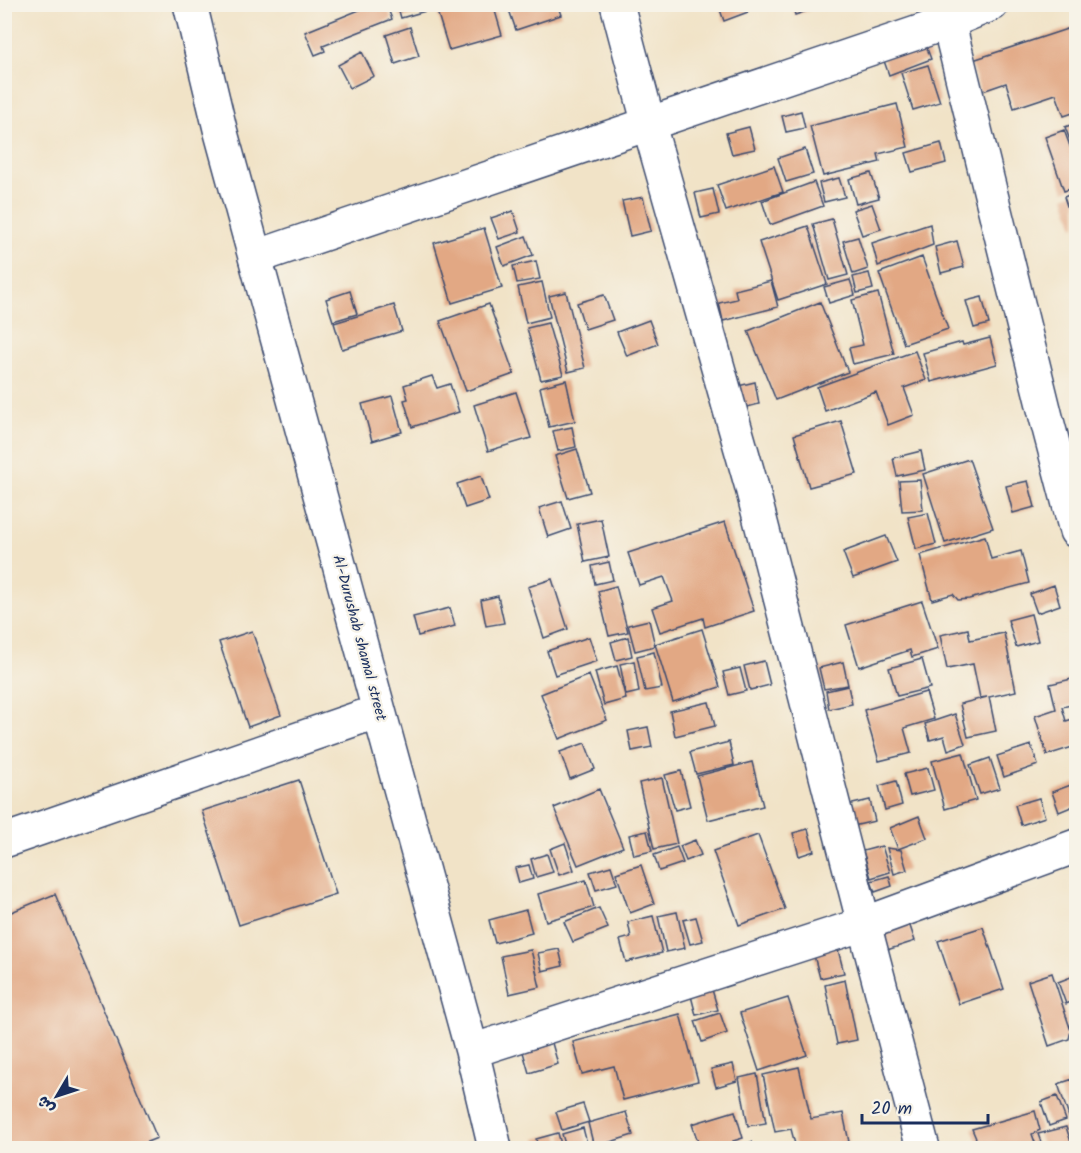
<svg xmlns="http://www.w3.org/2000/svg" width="1081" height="1153" font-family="Kalam,'Playpen Sans Arabic',sans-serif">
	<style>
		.building { fill: #e2a884 }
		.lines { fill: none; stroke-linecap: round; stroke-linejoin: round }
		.minor-casing { stroke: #3b4a6e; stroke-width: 36 }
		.minor { stroke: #fff; stroke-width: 33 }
		.labels { text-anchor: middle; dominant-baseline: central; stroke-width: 4.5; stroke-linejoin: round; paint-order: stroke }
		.street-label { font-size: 15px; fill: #1b2f5e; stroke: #f7f3e8 }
	</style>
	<rect width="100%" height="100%" fill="#f7f3e8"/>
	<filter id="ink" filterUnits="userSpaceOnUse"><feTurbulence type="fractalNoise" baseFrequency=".0167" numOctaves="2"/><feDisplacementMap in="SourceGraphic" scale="12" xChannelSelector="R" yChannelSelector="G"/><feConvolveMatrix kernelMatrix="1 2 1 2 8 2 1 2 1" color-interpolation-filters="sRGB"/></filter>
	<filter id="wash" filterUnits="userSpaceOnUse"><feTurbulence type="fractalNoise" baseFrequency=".008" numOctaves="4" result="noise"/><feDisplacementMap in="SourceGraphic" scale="24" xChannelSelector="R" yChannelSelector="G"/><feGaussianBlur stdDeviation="1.35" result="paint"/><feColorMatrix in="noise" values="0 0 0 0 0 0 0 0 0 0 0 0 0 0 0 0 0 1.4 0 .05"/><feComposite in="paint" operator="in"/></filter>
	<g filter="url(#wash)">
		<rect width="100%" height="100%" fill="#f1e3c7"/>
		<g id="blocks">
			<path class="building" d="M374 4H386L392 19 323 46 325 51 315 55 305 32Z
				M397 4H493L502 35 449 50 436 8 401 18Z
				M507 4H557L561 15 516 30Z
				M718 4H746L748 12 724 21Z
				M792 4H822V6L795 15Z
				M1076 26V112L1064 116 1056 94 1014 108 1006 83 980 92 970 61Z
				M410 27 419 56 395 64 386 35Z
				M925 43 931 59 889 75 883 58Z
				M362 52 374 76 350 88 338 65Z
				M928 65 940 102 913 110 901 73Z
				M897 104 908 147 878 154 880 162 823 176 810 126Z
				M801 111 805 128 786 132 782 116Z
				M1076 123V153H1075L1065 127Z
				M749 127 755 149 732 154 726 133Z
				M1064 130 1074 157 1076 156V187L1064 191 1045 137Z
				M941 143 946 163 912 172 906 153Z
				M805 149 813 174 786 182 778 158Z
				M774 166 783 192 726 211 717 185Z
				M871 173 879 198 856 204 849 179Z
				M839 178 845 197 824 202 819 183Z
				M814 182 823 206 770 225 762 201Z
				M713 189 719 214 701 218 695 193Z
				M1076 192V226L1074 227 1064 197Z
				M643 197 651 231 630 236 622 201Z
				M872 204 881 229 862 235 853 210Z
				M513 211 520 232 499 239 491 218Z
				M832 219 848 275 829 280 813 224Z
				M930 224 933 245 878 266 872 243Z
				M808 226 827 284 778 300 759 242Z
				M484 228 502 288 452 303 434 243Z
				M526 236 533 255 504 266 497 247Z
				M858 237 868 269 853 274 843 241Z
				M957 241 964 267 941 273 935 247Z
				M922 257 948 329 904 344 879 273Z
				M536 261 540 279 517 283 513 266Z
				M869 273 873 289 857 293 853 277Z
				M850 280 855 295 829 303 824 287Z
				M771 281 778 307 723 321 719 303 737 299 735 290Z
				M542 282 550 317 526 323 518 287Z
				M350 291 357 314 333 321 326 299Z
				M566 292 585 368 568 372 549 296Z
				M878 293 894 354 853 364 849 348 863 345 852 300Z
				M604 295 613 320 585 329 577 303Z
				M982 297 989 324 974 328 966 301Z
				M820 302 848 372 776 400 748 331Z
				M489 304 514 374 466 391 440 321Z
				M394 305 402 331 342 349 334 323Z
				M649 320 658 344 627 356 617 332Z
				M548 323 563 375 541 380 527 328Z
				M990 338 997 364 931 382 923 353 962 342 963 345Z
				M915 351 926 380 904 388 914 415 888 425 876 392 825 411 817 387Z
				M432 376 437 388 450 384 459 412 412 427 404 400 408 399 404 385Z
				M566 380 575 421 549 427 540 387Z
				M755 382 759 404 743 408 738 386Z
				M516 392 531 438 488 451 474 405Z
				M392 396 402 432 372 441 362 404Z
				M841 421 857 474 809 487 794 435Z
				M572 427 576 447 558 451 553 431Z
				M577 449 590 492 568 498 555 456Z
				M921 451 925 470 897 476 893 458Z
				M969 459 993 528 945 543 923 474Z
				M481 476 489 500 465 508 457 484Z
				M920 480 923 510 902 511 899 481Z
				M1028 481 1035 507 1013 513 1006 486Z
				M562 501 571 529 548 537 539 508Z
				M928 513 936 544 916 549 908 517Z
				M601 519 609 557 585 562 577 524Z
				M725 522 754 611 705 627 703 618 660 632 652 608 673 601 664 577 639 585 628 553Z
				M886 536 897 562 853 578 843 552Z
				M985 536 991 559 1021 551 1029 583 969 599 958 600 953 594 932 600 920 555Z
				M609 562 613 580 595 584 592 566Z
				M552 579 568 629 544 638 528 587Z
				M1054 585 1060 605 1037 613 1030 594Z
				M616 586 628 632 609 636 598 591Z
				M498 596 504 623 486 626 481 600Z
				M922 601 938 649 912 657 910 650 859 667 846 625Z
				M450 608 455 626 418 636 413 617Z
				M1031 614 1038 641 1016 647 1008 620Z
				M649 620 655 646 635 651 628 625Z
				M702 629 720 687 673 702 655 644Z
				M968 629 970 640 1004 633 1016 691 989 697 996 731 968 737 960 704 987 697 980 698 973 664 947 669 940 635Z
				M252 631 281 715 248 727 219 642Z
				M589 637 597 661 555 675 547 651Z
				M628 637 632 656 616 660 611 642Z
				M654 652 662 688 645 691 637 656Z
				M922 659 930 688 897 696 889 668Z
				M634 661 639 692 626 695 620 664Z
				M764 661 770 685 750 690 744 666Z
				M843 662 848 685 824 689 819 668Z
				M617 666 626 699 604 705 595 672Z
				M740 668 746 691 729 695 723 672Z
				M589 675 607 720 559 739 541 694Z
				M1076 678V704L1062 707 1066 721 1076 718V746L1047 755 1035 716 1056 709 1050 684Z
				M848 686 852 704 829 709 826 691Z
				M926 692 934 719 904 728 911 753 879 761 864 710Z
				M709 702 715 726 675 736 670 711Z
				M955 714 965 744 948 750 944 736 930 740 925 724Z
				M648 727 652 747 632 751 628 731Z
				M729 742 734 765 696 774 690 752Z
				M585 743 595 769 570 779 560 752Z
				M1031 745 1038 765 1004 777 997 756Z
				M963 753 976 800 945 809 932 761Z
				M990 758 1000 788 980 794 970 765Z
				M752 762 763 806 708 820 697 776Z
				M928 768 934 790 910 796 904 774Z
				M681 771 690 806 675 810 665 775Z
				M662 778 677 844 654 849 639 783Z
				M299 780 336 894 239 925 202 811Z
				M896 781 902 805 885 810 879 786Z
				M1076 783V805L1059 812 1052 792Z
				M599 789 623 847 578 865 554 808Z
				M1039 798 1045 817 1021 825 1015 805Z
				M870 800 875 821 853 826 848 805Z
				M919 816 927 838 898 849 890 828Z
				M808 829 814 851 799 856 793 833Z
				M647 831 652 851 634 855 629 835Z
				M758 835 785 909 739 925 713 851Z
				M695 840 701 855 686 861 680 846Z
				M565 843 574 870 559 875 550 849Z
				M882 846 890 872 871 878 863 851Z
				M677 847 683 863 659 871 654 855Z
				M887 848 901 850 907 870 894 874Z
				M547 854 553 872 536 877 531 859Z
				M529 865 533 879 519 883 515 868Z
				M641 865 654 904 630 913 616 873Z
				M611 866 617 884 596 890 590 872Z
				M889 876 892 886 875 892 871 881Z
				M586 880 594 907 546 921 538 894Z
				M55 894 157 1138 132 1148H4V915Z
				M599 908 608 928 573 942 564 922Z
				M526 910 532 933 495 943 489 920Z
				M677 912 685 948 666 952 658 916Z
				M653 916 662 953 626 962 620 940 631 937 628 922Z
				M696 917 703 941 690 944 683 920Z
				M908 920 915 941 887 950 881 929Z
				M983 927 1004 989 959 1004 938 941Z
				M836 942 844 973 820 978 812 948Z
				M559 949 563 966 542 971 538 953Z
				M531 950 540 987 509 994 501 956Z
				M1052 973 1071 1031 1069 1039 1049 1046 1028 981Z
				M1076 975V1000L1066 1004 1058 982Z
				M845 980 857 1040 837 1044 825 985Z
				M711 986 718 1010 696 1015 690 992Z
				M788 998 807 1055 759 1071 740 1013Z
				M720 1013 727 1033 702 1042 695 1021Z
				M680 1014 698 1081 623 1100 614 1066 582 1074 573 1042Z
				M552 1043 558 1064 529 1073 523 1052Z
				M733 1064 737 1081 716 1087 711 1069Z
				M799 1067 811 1119 843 1113 849 1142 821 1148H796L791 1129 775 1132 763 1075Z
				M757 1074 766 1123 748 1126 739 1078Z
				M1073 1079 1076 1090V1138L1058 1084Z
				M1057 1096 1066 1120 1049 1126 1041 1102Z
				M583 1104 589 1122 562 1130 556 1112Z
				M735 1111 743 1138 733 1141 735 1148H700L692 1124Z
				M1035 1111 1040 1130 1032 1134 1037 1148H980L972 1129Z
				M626 1112 633 1135 594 1147 588 1123Z
				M1066 1127 1073 1148H1043L1038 1134Z
				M583 1128 588 1147 566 1148 562 1134Z
				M558 1133 562 1148H538L536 1139Z
				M752 1142 754 1148H737V1146Z"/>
		</g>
	</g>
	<g filter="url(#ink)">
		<use href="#blocks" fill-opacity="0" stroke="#3b4a6e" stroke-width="1.5"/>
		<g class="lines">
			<g class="minor-casing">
				<path id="minor" d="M190 4 220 129 472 1051 495 1148
					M617 4 649 125 751 484 864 924 923 1148
					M944 4 1046 417 1076 531
					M256 257 949 22 992 4
					M4 841 379 711
					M472 1051 864 924 1076 846"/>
			</g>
			<use href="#minor" class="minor"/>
		</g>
	</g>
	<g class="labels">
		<g class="street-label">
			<text transform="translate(359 638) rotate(75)">Al-Durushab shamal street</text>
		</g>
	</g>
	<rect width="1081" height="1153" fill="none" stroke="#f7f3e8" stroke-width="24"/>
	<g transform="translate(57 1096) rotate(231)" stroke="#f7f3e8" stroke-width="4.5" paint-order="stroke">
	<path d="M0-4.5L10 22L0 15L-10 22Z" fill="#1b2f5e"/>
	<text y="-9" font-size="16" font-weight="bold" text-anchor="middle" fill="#1b2f5e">ش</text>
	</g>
	<path d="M862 1114v9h126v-9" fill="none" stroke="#1b2f5e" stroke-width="3"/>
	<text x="871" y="1114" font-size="18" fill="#1b2f5e" stroke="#f7f3e8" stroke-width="4.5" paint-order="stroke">20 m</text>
</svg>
